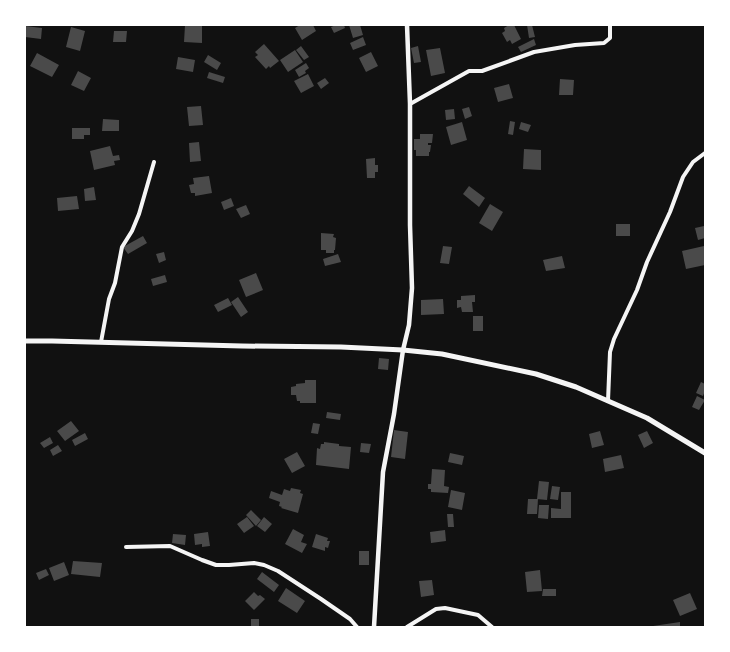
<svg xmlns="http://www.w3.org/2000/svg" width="730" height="652" font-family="Poppins,sans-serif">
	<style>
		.building { fill: #4a4a4a }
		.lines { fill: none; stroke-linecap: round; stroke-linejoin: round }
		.minor { stroke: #f5f5f5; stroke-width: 4 }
		.tertiary { stroke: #f5f5f5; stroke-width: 4.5 }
		.secondary { stroke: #f5f5f5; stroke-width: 5 }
	</style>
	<rect width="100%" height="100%" fill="#111"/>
	<path class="building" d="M185 25H202V43L184 42Z
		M300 25H313L316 31 302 40 295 28Z
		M336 25H344L345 28 334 33 331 27Z
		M349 25H360L363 35 353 38Z
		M509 25H514L521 39 512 44 510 40 507 42 502 33 505 31 504 28Z
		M527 25H532L535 37 529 38Z
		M25 26 42 28 41 39 25 37Z
		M71 27 85 31 80 51 66 47Z
		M114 31H127L126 42H113Z
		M363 37 366 45 353 50 350 43Z
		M534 39 536 45 521 52 518 47Z
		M264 44 279 61 270 68 269 66 266 69 255 57 258 55 255 52Z
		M301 46 309 57 304 60 296 50Z
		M418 46 421 62 414 63 411 48Z
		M440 48 445 73 431 76 426 50Z
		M295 50 303 62 288 72 280 60Z
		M371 52 378 66 366 72 359 58Z
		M37 53 59 65 52 77 30 66Z
		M208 55 221 63 217 70 204 62Z
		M178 57 195 60 193 72 176 69Z
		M306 63 309 68 305 71 306 73 299 77 295 70Z
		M78 71 91 78 84 91 71 85Z
		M209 72 225 77 223 83 207 78Z
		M308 74 314 86 301 93 294 81Z
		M325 78 329 83 321 89 317 83Z
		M560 79 574 80 573 95H559Z
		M509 84 513 98 498 102 494 88Z
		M201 106 203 125 189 126 187 107Z
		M469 107 472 116 465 119 462 109Z
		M454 109 455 119 446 120 445 110Z
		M103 119 119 120V131H102Z
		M510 121 515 122 513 135 508 134Z
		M462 122 467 140 451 145 446 127Z
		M521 122 531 125 528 132 519 129Z
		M72 128H90V135H84V139H72Z
		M420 134H433L432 143H428V145H431L430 152H429V156H416V150H414V139H420Z
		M199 142 201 161 190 162 189 143Z
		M110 146 113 156 119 155 120 160 114 161 115 165 94 170 90 151Z
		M524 149 541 150V170L523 169Z
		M375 158V165H378V172H375V178H367L366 159Z
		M209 176 212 193 195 196V193H191L189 185 194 184 193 178Z
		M469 186 485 198 479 207 463 194Z
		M94 187 96 200 85 201 84 189Z
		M77 196 79 209 58 211 57 198Z
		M231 198 234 206 224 210 221 202Z
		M490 204 503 212 492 231 479 223Z
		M246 205 250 214 241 218 236 209Z
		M616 224H630V236H616Z
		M704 226 705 238 698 240 695 228Z
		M321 233 334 234 333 237 336 238 335 250H334V253H326V250H321Z
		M143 236 147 243 128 254 123 247Z
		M443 246 452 247 449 264 440 263Z
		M704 246 705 265 686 269 682 251Z
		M164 252 166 260 159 263 156 254Z
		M338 254 341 262 325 266 323 259Z
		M562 256 565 268 546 271 543 260Z
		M256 273 263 290 246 297 239 280Z
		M165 275 167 282 153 286 151 279Z
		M475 295V302H472L473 312H462L461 307 457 308V300H461V296Z
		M238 297 248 312 241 317 231 302Z
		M228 298 232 305 218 312 214 305Z
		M443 299 444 314 421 315V300Z
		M473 316H483V331H473Z
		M379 358 389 359 388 370 378 369Z
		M305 380H316V403H300V401H297L296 395H291V387L296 386V384L305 383Z
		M701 382 705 384V391L703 396 696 393Z
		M697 396 705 400 699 410 692 407Z
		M327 412 341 414 340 420 326 418Z
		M71 421 79 431 65 441 57 431Z
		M313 423 320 424 318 434 311 433Z
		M394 430 408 432 405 459 391 457Z
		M600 431 604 445 592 448 589 434Z
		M647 431 653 443 644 448 638 435Z
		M85 433 88 439 75 446 72 440Z
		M50 437 53 443 44 448 40 443Z
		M324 442 339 444V446L351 447 349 469 316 465 317 448 320 449 321 444H324Z
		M361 443 371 444 369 453 360 452Z
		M58 445 62 451 53 456 50 450Z
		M297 452 305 466 292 473 284 459Z
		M450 453 464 456 462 465 448 462Z
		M621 455 624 468 605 472 603 459Z
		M432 469 445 470 444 486 449 487 448 493 431 492V489H428V484H431Z
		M539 481 549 482 547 500 537 499Z
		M552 486 560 487 558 500 550 499Z
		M291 488 301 490 300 493 303 494 298 513 281 508 282 507 279 506 280 502 269 498 271 491 282 495 284 489 290 491Z
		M451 490 465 493 462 510 448 507Z
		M561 492H571V518H551V508L561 509Z
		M528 499H538L537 514H527Z
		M539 505H549L548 519 538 518Z
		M251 510 261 520 256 526 246 515Z
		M447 514H453L454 527H448Z
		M247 517 254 526 244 533 237 524Z
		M264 517 272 524 265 532 257 526Z
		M293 529 304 535 301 542 307 544 302 553 285 544Z
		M445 530 446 541 431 543 430 532Z
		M208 532 210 546 202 547V544L195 545 194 534Z
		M173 534 186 535 185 545 172 543Z
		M316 534 328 538 327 541H330L328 548 325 547V551L312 547Z
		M359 551H369V565H359Z
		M73 561 102 563 100 577 71 574Z
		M64 562 69 575 54 581 49 568Z
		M46 569 49 575 39 580 36 573Z
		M540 570 542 591 527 592 525 572Z
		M262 572 279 585 274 592 257 579Z
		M432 580 434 595 421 597 419 581Z
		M286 588 305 601 297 613 278 601Z
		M543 589H556V596H542Z
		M254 592 258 596 260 595 265 599 254 610 245 601Z
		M690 593 697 609 680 616 673 600Z
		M251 619H259V627H251Z
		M680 622V627H653V626Z"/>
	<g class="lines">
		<path class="minor" d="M410 104 469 71H482L534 52 575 45 604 43 610 38V25
			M101 342 109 299 115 283 122 247 132 231 139 214 154 162
			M608 401 610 352 614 339 637 290 647 262 670 212 683 177 693 162 705 153
			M126 547 170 546 202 560 216 565H229L254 563 264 565 278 571 321 599 350 619 357 627
			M407 627 436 609 445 608 478 615 492 627"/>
		<path class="tertiary" d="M374 627 383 472 394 414 403 350 409 325 412 288 410 225V104L407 25"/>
		<path class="secondary" d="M25 341H52L242 346 341 347 403 350 442 354 536 374 576 387 647 418 705 453"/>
	</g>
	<rect width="730" height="652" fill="none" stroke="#ffffff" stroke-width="52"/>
</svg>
